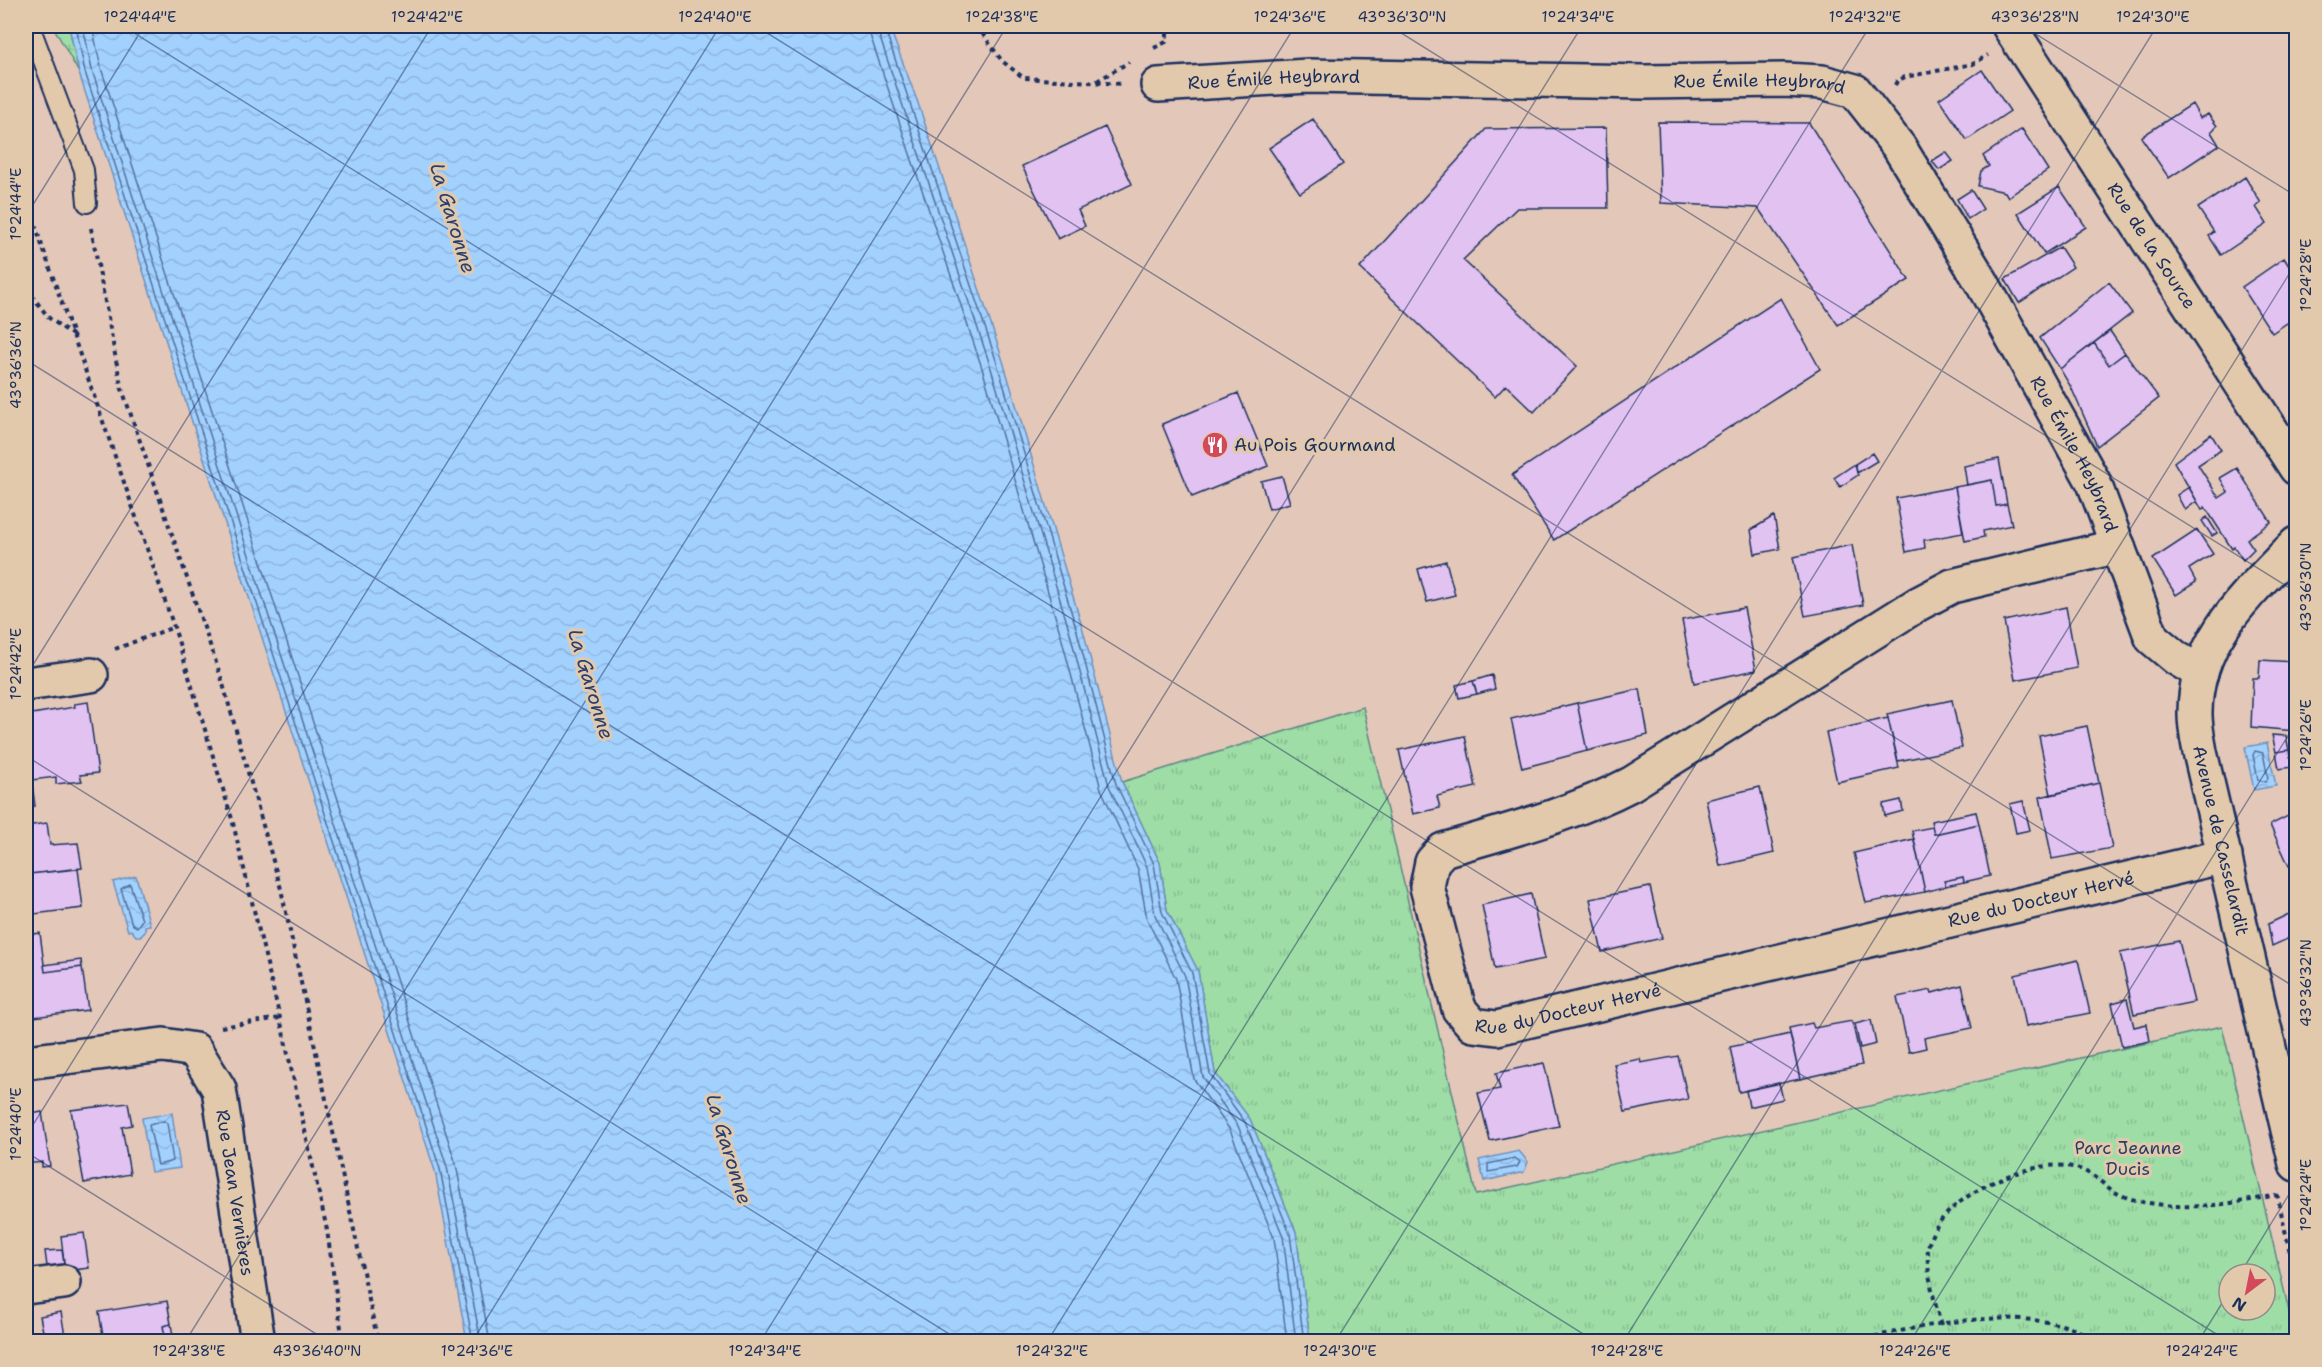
<svg xmlns="http://www.w3.org/2000/svg" width="2322" height="1367" font-family="'Shantell Sans',sans-serif">
	<style>
		.grass { fill: url(#grass-tufts); stroke: #5c8682; stroke-width: 1.5; fill-rule: evenodd }
		.wetland { fill: url(#wetland-marsh); stroke: #5c8682; stroke-width: 1.5 }
		.water { fill: url(#water-waves); stroke: #6d90be; stroke-width: 1.5 }
		.lines { fill: none; stroke-linecap: round; stroke-linejoin: round }
		.shore { stroke: #51709e; stroke-width: 1.5 }
		.building { fill: #e1c2f0; stroke: #1b2f5e; stroke-width: 1.5 }
		.service-casing { stroke: #1b2f5e; stroke-width: 22 }
		.minor-casing { stroke: #1b2f5e; stroke-width: 38 }
		.tertiary-casing { stroke: #1b2f5e; stroke-width: 38 }
		.path { stroke: #1b2f5e; stroke-width: 4; stroke-dasharray: 4.5 4.5; stroke-linecap: butt }
		.service { stroke: #e3c9ab; stroke-width: 18 }
		.minor { stroke: #e3c9ab; stroke-width: 33 }
		.tertiary { stroke: #e3c9ab; stroke-width: 33 }
		.ticks { fill: none; stroke: #1b2f5e; stroke-width: 1.5; stroke-opacity: 0.45 }
		.labels { text-anchor: middle; dominant-baseline: central; stroke-width: 6; stroke-linejoin: round; paint-order: stroke }
		.street-label { font-size: 18px; fill: #1b2f5e; stroke: #e3c9ab }
		.poi-label { font-size: 18px; fill: #1b2f5e; stroke: #e3c9ab; text-anchor: start }
		.park-label { font-size: 18px; fill: #284065; stroke: #e3c9ab }
		.water-label { font-size: 20px; font-style: italic; fill: #293f6e; stroke: #e3c9ab }
		.neatline { fill: none; stroke: #1b2f5e; stroke-width: 2 }
		.ticks-label { font-size: 15px; text-anchor: middle; fill: #1b2f5e }
	</style>
	<defs>
		<pattern id="grass-tufts" width="24" height="20" patternUnits="userSpaceOnUse" patternTransform="scale(1.5)"><rect width="24" height="20" fill="#9edda6"/><path d="M3 7l-1-3M5 7V3M7 7l1-3M15 17l-1-3M17 17v-4M19 17l1-3" fill="none" stroke="#88be91"/></pattern>
		<pattern id="wetland-marsh" width="20" height="14" patternUnits="userSpaceOnUse" patternTransform="scale(1.5)"><rect width="20" height="14" fill="#9edda6"/><path d="M1 5h8M5 5V1M11 12h8M15 12V8" fill="none" stroke="#88be91"/></pattern>
		<pattern id="water-waves" width="16" height="10" patternUnits="userSpaceOnUse" patternTransform="scale(1.5)"><rect width="16" height="10" fill="#a3d1fe"/><path d="M0 5q4-4 8 0t8 0" fill="none" stroke="#8cb4dc"/></pattern>
	</defs>
	<rect width="100%" height="100%" fill="#e3c8b9"/>
	<filter id="ink" filterUnits="userSpaceOnUse"><feTurbulence type="fractalNoise" baseFrequency=".0167" numOctaves="2"/><feDisplacementMap in="SourceGraphic" scale="12" xChannelSelector="R" yChannelSelector="G"/><feConvolveMatrix kernelMatrix="1 2 1 2 8 2 1 2 1" color-interpolation-filters="sRGB"/></filter>
	<g filter="url(#ink)">
		<path class="grass" d="M1363 707 1476 1195 2222 1026 2296 1341H1310L1296 1232 1250 1119 1215 1073 1198 971 1167 910 1160 863 1122 782ZM2229 1274H2265V1310H2229Z"/>
		<path class="wetland" d="M53 26H69L79 73Z"/>
		<path class="water" d="M69 26H889L918 103 1003 361 1083 630 1122 782 1160 863 1167 910 1198 971 1215 1073 1250 1119 1296 1232 1310 1341H467L435 1171 79 73Z
			M2267 743 2276 786 2254 790 2245 747Z
			M136 876 150 925 145 926V932L141 936H136L131 930 128 931 113 882Z
			M172 1113 180 1168 151 1172 142 1118Z
			M1519 1151 1528 1162 1524 1172 1484 1181 1479 1160Z"/>
		<g class="lines">
			<path class="shore" d="M76 26 85 72 440 1169 473 1342
				M83 26 92 70 447 1167 481 1342
				M92 26 101 68 456 1164 490 1342
				M867 26 982 368 1061 636 1101 789 1138 869 1147 919 1176 979 1194 1079 1230 1130 1274 1238 1287 1342
				M876 26 990 365 1070 633 1109 786 1147 867 1155 915 1185 976 1203 1077 1238 1126 1283 1236 1296 1342
				M884 26 997 363 1077 631 1116 784 1154 864 1162 912 1192 973 1210 1074 1245 1122 1290 1234 1304 1342
				M2255 751 2263 753 2268 778 2266 782 2258 780 2253 755Z
				M130 884 142 920 137 927 132 924 121 889Z
				M164 1121 167 1123 173 1161 158 1165 149 1125Z
				M1515 1158 1520 1162 1517 1167 1488 1172V1164Z"/>
		</g>
		<path class="building" d="M1982 70 2010 111 1967 140 1939 99Z
			M2192 104 2200 118 2208 114 2217 126 2211 132 2219 145 2169 178 2141 137Z
			M1313 119 1343 164 1300 193 1269 148Z
			M1658 122 1809 123 1909 280 1838 325 1758 208 1661 203Z
			M1105 127 1132 184 1078 210 1085 226 1058 239 1022 166Z
			M1606 128 1608 208H1517L1463 260 1577 366 1534 412 1506 385 1495 397 1360 268 1486 129Z
			M2022 129 2048 170 2008 197 2005 192 1978 186 1981 171 1989 166 1983 156Z
			M1946 152 1953 161 1939 170 1932 161Z
			M2245 177 2261 203 2256 207 2267 224 2221 255 2209 236 2214 232 2198 208Z
			M2059 187 2086 227 2044 254 2018 213Z
			M1971 190 1983 209 1968 219 1957 199Z
			M2060 247 2073 267 2019 303 2005 279Z
			M2284 258 2296 277V317L2272 333 2242 287Z
			M2109 282 2132 313 2060 369 2040 338Z
			M1781 298 1820 369 1554 540 1512 475Z
			M2110 331 2125 353 2109 365 2094 343Z
			M2094 343 2109 365 2125 353 2159 398 2097 446 2071 387 2060 369Z
			M1238 393 1268 466 1192 497 1162 424Z
			M2211 434 2221 450 2198 465 2219 498 2228 492 2220 478 2237 468 2271 522 2247 539 2254 549 2243 560 2234 547 2232 549 2205 507 2202 510 2174 462Z
			M1872 453 1877 461 1857 473 1855 464Z
			M1999 459 2007 504 1996 506 1992 480 1967 485 1964 466Z
			M1855 464 1858 475 1840 487 1834 478Z
			M1282 476 1290 503 1269 509 1261 481Z
			M1992 480 1996 506 2007 504 2012 525 1983 531 1984 537 1965 541 1955 487Z
			M1955 487 1963 533 1924 540 1925 548 1906 552 1896 498Z
			M2189 487 2197 501 2185 510 2177 495Z
			M1774 516 1780 549 1755 554 1751 530Z
			M2207 517 2217 533 2212 536 2202 521Z
			M2197 530 2213 554 2189 569 2196 582 2176 595 2153 559Z
			M1852 545 1863 605 1805 616 1793 557Z
			M1446 561 1455 595 1427 602 1418 569Z
			M2066 607 2077 668 2015 680 2004 621Z
			M1744 608 1756 670 1694 683 1682 620Z
			M2260 660 2296 662 2295 731 2251 727 2253 678H2259Z
			M1492 675 1495 689 1477 694 1473 681Z
			M1473 681 1477 694 1459 698 1456 685Z
			M1640 689 1648 735 1587 751 1577 703Z
			M1952 700 1962 748 1898 761 1887 714Z
			M88 702 98 773 80 775 82 781 56 784V777L32 780 26 715 75 707 74 704Z
			M1577 703 1587 751 1522 768 1511 719Z
			M1888 718 1899 768 1837 782 1826 732Z
			M2087 726 2099 783 2051 795 2039 736Z
			M2272 735 2286 736 2289 750 2276 752Z
			M1465 736 1476 787 1437 796 1440 808 1413 814 1399 750Z
			M2289 750 2292 767 2279 769 2276 752Z
			M32 783 35 806 26 807V784Z
			M2099 783 2112 848 2052 859 2040 797Z
			M1760 787 1774 853 1720 866 1706 800Z
			M1901 800 1903 811 1885 816 1883 804Z
			M2023 801 2030 830 2016 833 2010 804Z
			M1976 812 1979 824 1934 834 1931 821Z
			M2296 812V862L2289 866 2270 825Z
			M47 823 50 845 78 843 82 868 29 874 26 826Z
			M1979 824 1990 876 1964 882 1963 877 1944 881 1946 886 1925 892 1912 831 1932 827 1934 834Z
			M1914 839 1925 892 1866 903 1854 853Z
			M78 869 83 908 34 914 29 874Z
			M1963 877 1964 882 1946 886 1944 881Z
			M1650 887 1662 938 1602 952 1590 899Z
			M1531 894 1545 959 1495 969 1482 905Z
			M2291 913V915L2296 913V935L2272 946 2268 924Z
			M40 933 45 972 82 967 88 1010 26 1018V935Z
			M2179 941 2194 1002 2134 1014 2120 953Z
			M81 960 82 967 45 972 44 965Z
			M2078 960 2090 1013 2026 1026 2015 975Z
			M1962 985 1972 1028 1924 1038 1926 1048 1909 1052 1897 997 1931 990 1932 993Z
			M2127 999 2134 1027 2147 1024 2150 1041 2122 1047 2112 1003Z
			M1871 1020 1876 1044 1860 1048 1855 1024Z
			M1852 1021 1862 1065 1800 1079 1789 1028 1812 1023 1814 1028Z
			M1790 1034 1800 1079 1739 1092 1730 1047Z
			M1678 1056 1688 1099 1625 1112 1614 1064 1640 1059 1641 1063Z
			M1544 1063 1559 1126 1490 1141 1478 1093 1500 1089 1496 1073Z
			M1779 1083 1783 1099 1749 1107 1746 1090Z
			M128 1103 132 1125 122 1127 130 1174 84 1183 71 1110Z
			M42 1112 50 1166 42 1167V1162L26 1164V1115Z
			M84 1233 89 1268 65 1271 61 1236Z
			M62 1250 65 1271 48 1274 45 1251Z
			M167 1301 171 1324 163 1326 166 1342H104L99 1312Z
			M61 1312 66 1342H45L40 1316Z
			M171 1324 174 1342H166L163 1326Z"/>
		<g class="lines">
			<g class="service-casing">
				<path id="service" d="M30 26 84 170 87 203"/>
			</g>
			<g class="minor-casing">
				<g id="minor">
					<path id="s1" d="M2009 26 2296 468"/>
					<path id="s2" d="M1158 85 1308 76 1645 82 1784 80 1822 82 1855 91 1899 147 1981 281 2094 483 2152 638 2176 658 2201 673"/>
					<path id="s3" d="M2118 546 1952 586 1918 604 1631 784C1571 815 1507 831 1443 850L1432 862 1427 887 1459 1009 1473 1025 1497 1028 2225 856"/>
					<path d="M26 684 91 675"/>
					<path id="s4" d="M26 1062 163 1045 195 1050 219 1089 258 1342"/>
					<path d="M26 1287 64 1282"/>
				</g>
			</g>
			<g class="tertiary-casing">
				<g id="tertiary">
					<path id="s5" d="M2296 544C2249 593 2194 640 2195 715 2195 727 2198 740 2200 752L2296 1164"/>
				</g>
			</g>
			<path class="path" d="M977 26 1002 61 1024 78 1123 84
				M1154 48 1166 42 1168 27 1162 26
				M1097 81 1129 62
				M1895 85 1897 81 1905 77 1973 64 1988 55
				M26 199 174 627 232 819 280 1018 327 1230 343 1342
				M91 228 121 386 221 677 281 889 378 1342
				M26 288 49 318 74 336
				M115 649 174 627
				M221 1027 280 1018
				M2277 1194 2296 1280
				M1941 1325C1935 1302 1926 1273 1928 1249 1933 1200 2028 1157 2072 1167 2089 1170 2101 1183 2115 1192 2132 1202 2158 1205 2177 1206 2210 1208 2245 1201 2277 1195
				M1848 1342C1915 1328 1988 1309 2057 1324 2072 1327 2089 1336 2104 1342"/>
			<use href="#service" class="service"/>
			<use href="#minor" class="minor"/>
			<use href="#tertiary" class="tertiary"/>
		</g>
	</g>
	<path class="ticks" d="M123 26 2229 1342M756 26 2296 988M1390 26 2296 592M2023 26 2296 196M26 216 144 26M26 360 1596 1342M26 676 432 26M26 756 962 1342M26 1136 720 26M26 1152 329 1342M2240 1274 2296 1183M185 1342 1007 26M472 1342 1295 26M760 1342 1582 26M1047 1342 1870 26M1335 1342 2157 26M1623 1342 2296 263M1910 1342 2296 723M2198 1342 2229 1292"/>
	<defs>
		<g id="restaurant-disc" transform="scale(1.35)"><circle r="9.5" fill="#d1495b" stroke="#e3c9ab"/><path d="M-5-6h1v4h1v-4h1v4h1v-4h1v5L-1.5 .5V6h-2V.5L-5-1ZM5-6V6H3V1.5H1.5Q1.5-4 5-6Z" fill="#fff"/></g>
	</defs>
	<g fill-rule="evenodd">
		<use href="#restaurant-disc" x="1215" y="445"/>
	</g>
	<g class="labels">
		<g class="street-label">
			<text stroke="none"><textPath href="#s2" startOffset="116">Rue Émile Heybrard</textPath></text>
			<text stroke="none"><textPath href="#s2" startOffset="602">Rue Émile Heybrard</textPath></text>
			<text stroke="none"><textPath href="#s1" startOffset="262">Rue de la Source</textPath></text>
			<text stroke="none"><textPath href="#s2" startOffset="1124">Rue Émile Heybrard</textPath></text>
			<text stroke="none"><textPath href="#s5" startOffset="333">Avenue de Casselardit</textPath></text>
			<text stroke="none"><textPath href="#s3" startOffset="1520">Rue du Docteur Hervé</textPath></text>
			<text stroke="none"><textPath href="#s3" startOffset="1034">Rue du Docteur Hervé</textPath></text>
			<text stroke="none"><textPath href="#s4" startOffset="321">Rue Jean Vernières</textPath></text>
		</g>
		<g class="poi-label">
			<text x="1234" y="445">Au Pois Gourmand</text>
		</g>
		<g class="park-label">
			<text x="2128" y="1148">Parc Jeanne<tspan x="2128" dy="21">Ducis</tspan></text>
		</g>
		<g class="water-label">
			<text transform="translate(453 218) rotate(73)">La Garonne</text>
			<text transform="translate(591 684) rotate(73)">La Garonne</text>
			<text transform="translate(729 1149) rotate(73)">La Garonne</text>
		</g>
	</g>
	<rect width="2322" height="1367" fill="none" stroke="#e3c9ab" stroke-width="66"/>
	<g transform="translate(2247 1292) rotate(212)"><circle r="28" fill="#e3c9ab" stroke="#938b8c" stroke-width="1.5"/>
	<path d="M0-4.5L10 22L0 15L-10 22Z" fill="#d1495b"/>
	<text y="-9" font-size="16" font-weight="bold" text-anchor="middle" fill="#1b2f5e">N</text>
	</g>
	<rect x="33" y="33" width="2256" height="1301" class="neatline"/>
	<g class="ticks-label">
		<text x="140" y="22">1°24'44"E</text>
		<text x="427" y="22">1°24'42"E</text>
		<text x="715" y="22">1°24'40"E</text>
		<text x="1002" y="22">1°24'38"E</text>
		<text x="1290" y="22">1°24'36"E</text>
		<text x="1402" y="22">43°36'30"N</text>
		<text x="1578" y="22">1°24'34"E</text>
		<text x="1865" y="22">1°24'32"E</text>
		<text x="2035" y="22">43°36'28"N</text>
		<text x="2153" y="22">1°24'30"E</text>
		<text transform="translate(16 204) rotate(-90)" y="5">1°24'44"E</text>
		<text transform="translate(2306 275) rotate(-90)" y="5">1°24'28"E</text>
		<text transform="translate(16 365) rotate(-90)" y="5">43°36'36"N</text>
		<text transform="translate(2306 587) rotate(-90)" y="5">43°36'30"N</text>
		<text transform="translate(16 664) rotate(-90)" y="5">1°24'42"E</text>
		<text transform="translate(2306 735) rotate(-90)" y="5">1°24'26"E</text>
		<text transform="translate(2306 983) rotate(-90)" y="5">43°36'32"N</text>
		<text transform="translate(16 1124) rotate(-90)" y="5">1°24'40"E</text>
		<text transform="translate(2306 1195) rotate(-90)" y="5">1°24'24"E</text>
		<text x="189" y="1356">1°24'38"E</text>
		<text x="317" y="1356">43°36'40"N</text>
		<text x="477" y="1356">1°24'36"E</text>
		<text x="765" y="1356">1°24'34"E</text>
		<text x="1052" y="1356">1°24'32"E</text>
		<text x="1340" y="1356">1°24'30"E</text>
		<text x="1627" y="1356">1°24'28"E</text>
		<text x="1915" y="1356">1°24'26"E</text>
		<text x="2202" y="1356">1°24'24"E</text>
	</g>
</svg>
